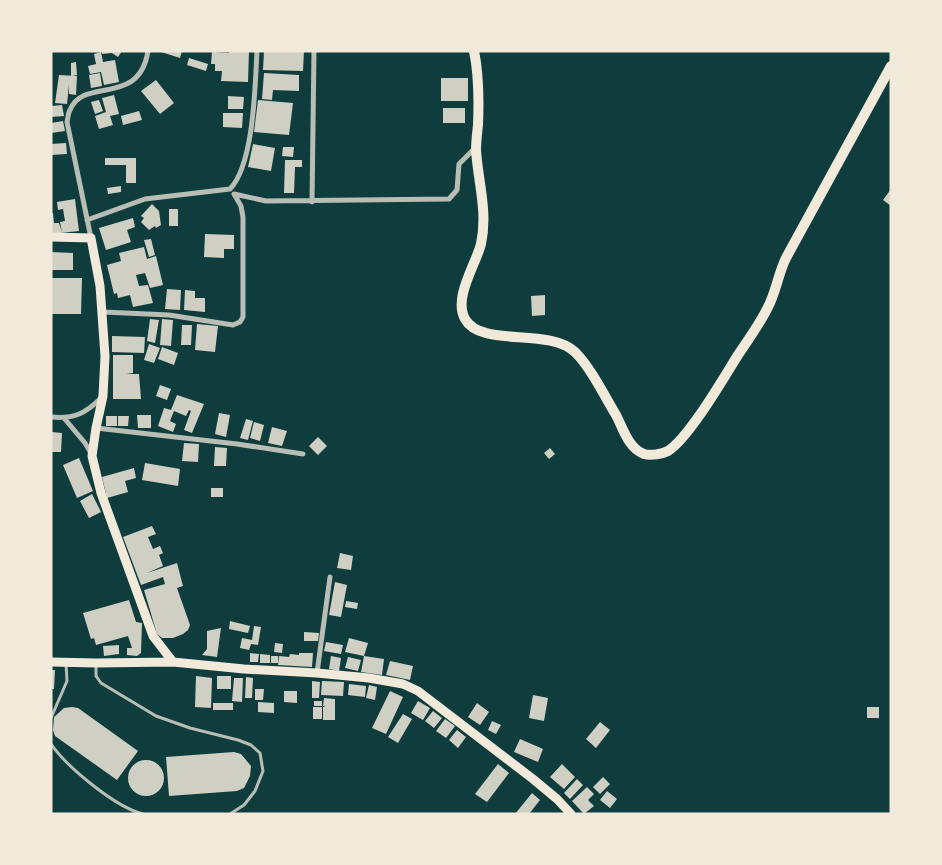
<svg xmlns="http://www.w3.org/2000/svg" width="942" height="865" font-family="'Public Sans',sans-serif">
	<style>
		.building { fill: #cfcfc3 }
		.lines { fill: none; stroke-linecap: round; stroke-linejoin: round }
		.service { stroke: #b8beb3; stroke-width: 3 }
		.minor { stroke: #b8beb3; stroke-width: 5 }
		.secondary { stroke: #f1e9da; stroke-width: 9 }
		.trunk { stroke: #f1e9da; stroke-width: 10 }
	</style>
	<rect width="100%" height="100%" fill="#0f3d3e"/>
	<path class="building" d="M105 51H122L118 57 112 53 102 54V52Z
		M158 51H182L180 58Z
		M229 51H249L248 82 221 81 222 71H215V64H211L212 52 229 53Z
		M264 51H304L303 71 263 70Z
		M101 52 103 62 115 60 119 82 104 85 101 72 90 74 88 66 96 64 94 54Z
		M189 58 208 64 206 71 187 65Z
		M76 62 77 75 71 76V63Z
		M100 73 102 86 91 88 89 75Z
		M264 73 299 75V91L273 90 272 100 262 99Z
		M59 75 77 76 76 95 69 94V85L67 104 55 103Z
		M441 78H468V101H441Z
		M156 80 174 103 160 114 141 91Z
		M114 95 119 114 110 116 113 125 99 129 95 116 106 112 102 98Z
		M228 96 244 97 243 109H228Z
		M99 100 103 111 95 114 91 102Z
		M258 100 293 103 289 135 254 132Z
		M62 105 64 116 51 117V106Z
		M443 108H465V123H443Z
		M139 111 142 120 123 125 121 116Z
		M223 113H243L242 128 223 127Z
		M63 121 65 131 51 133V123Z
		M66 143 67 154 51 155V144Z
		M253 144 275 148 271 171 248 167Z
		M283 147H294L293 157 282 156Z
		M105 158H136V183H126V165H105Z
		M285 160H302V167H295L294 193H284Z
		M121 186V192L108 194 107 188Z
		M891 189V206L883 200Z
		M75 199 79 231 51 234V213H53L54 223H59L62 232 60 222 65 221 63 209 58 210 57 202Z
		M152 204 159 211 161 225 156 228 155 226 149 230 141 222 144 218 141 216Z
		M169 209H178V226H169Z
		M133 218 135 227 127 230 131 242 106 250 99 228Z
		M205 234 234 235V249H224V258L204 257Z
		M151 239 155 255 149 257 144 240Z
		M144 247 147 259 156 256 163 285 150 288 145 273 136 275 139 286 148 285 153 303 133 307 130 295 118 298 117 293 114 294 107 265 121 261 119 253Z
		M51 252 73 253V270H51Z
		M51 278H82L81 314H51Z
		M167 289 181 290 180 310 165 309Z
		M185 290 195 291V298H205V312L184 310Z
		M545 295V315L532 316 531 296Z
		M150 319 159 320 155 343 147 341Z
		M162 319 173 320 171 346 160 345Z
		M197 324 218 326 215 352 195 350Z
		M182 325H192L191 345H181Z
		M112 336 145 337 144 353 112 352Z
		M149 344 160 348 154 363 144 360Z
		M162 347 178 353 174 365 158 359Z
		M113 355H133V373L126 374H139L141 399H113Z
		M160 385 171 389 167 400 156 396Z
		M177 395 204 404 192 433 184 430 191 411 189 410 186 416 174 411 170 421 176 424 173 432 158 426 164 408 171 410Z
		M219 413 230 415 226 437 215 434Z
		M137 415H151V428H138Z
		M106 416H117V426H106Z
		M118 416H129L128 426H118Z
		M246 419 253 421 248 440 240 438Z
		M254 422 264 425 260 441 250 438Z
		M272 427 287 431 282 446 268 443Z
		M52 432 62 433 61 452H51Z
		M318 437 327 446 318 455 309 446Z
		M184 443 199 444 198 462 182 461Z
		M215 447 227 448 226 466H214Z
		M550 448 555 454 549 459 544 453Z
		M79 458 93 491 77 498 63 465Z
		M145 463 180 469 178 486 142 480Z
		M134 468 136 478 125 481 128 492 107 498 102 477Z
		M211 488H223V497H211Z
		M92 494 101 512 89 518 80 501Z
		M152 526 156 534 148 537 153 549 160 546 163 553 159 555 163 566 147 573 177 563 183 586 177 588 190 625 188 630 183 634 173 638H162L157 634 144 590 165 584 163 577 141 585 123 537Z
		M340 553 353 556 351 570 337 568Z
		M335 582 347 585 341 617 329 615Z
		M129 600 136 622 142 623 141 653 137 656 127 655V648H132L128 636 96 645 94 638 91 639 83 613Z
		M346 601 358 603 357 609 345 607Z
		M230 621 250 626 248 633 229 629Z
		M254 626 261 627 258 645 251 644 249 650 240 648 242 638 252 640Z
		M221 628 217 657 202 655 207 649V631Z
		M304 632 319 633 318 641H304Z
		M349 638 368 643 364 656 384 659 382 675 361 672 364 656 345 652Z
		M326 642 343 645 341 654 324 651Z
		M275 643 283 644 282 653 274 652Z
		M119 645V654L104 656 103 646Z
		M250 653 259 654 258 662H250Z
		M299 653H313L312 667 278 665 279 656 289 657 290 654 299 655Z
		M260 654 270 655V663H260Z
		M271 656H278V663H271Z
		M331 656 341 658 339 671 329 669Z
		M348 657 361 660 358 671 345 668Z
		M390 661 413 666 410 680 386 675Z
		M51 670H55L54 689H51Z
		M196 676 212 678 211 708 195 707Z
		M217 676H231V689H217Z
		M246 677 253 678 252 698H245Z
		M234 678H243L242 702 232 701Z
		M312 681 320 682 319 698H312Z
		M322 681 344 682 343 696 321 695Z
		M349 684 366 686 365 697 348 695Z
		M369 685 377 687 375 700 366 698Z
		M255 689H264L263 700H255Z
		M284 691H297V703L284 702Z
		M390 691 403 697 386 734 372 728Z
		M533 695 548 698 544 721 529 718Z
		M324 698 335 699V720H323V707H326L323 706Z
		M314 701H322V706H314Z
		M418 701 430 708 423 720 411 713Z
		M258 702 274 703V713L258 712Z
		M213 703H233V710H213Z
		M477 703 489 712 480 725 468 717Z
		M72 707 78 708 138 751 117 780 55 736 53 730 54 717 64 708Z
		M313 707H322V719H313Z
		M867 707H879V718H867Z
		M433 711 442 718 434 728 425 721Z
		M403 714 412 719 398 743 388 737Z
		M445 719 455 726 446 738 436 731Z
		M492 721 501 725 496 734 488 730Z
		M600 722 610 730 596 748 586 739Z
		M457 730 466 737 458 748 449 740Z
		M520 739 543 749 538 762 514 752Z
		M234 752 241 754 251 766 250 776 244 788 237 791 169 796 166 757Z
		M128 778a18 18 0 1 1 36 0a18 18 0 1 1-36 0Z
		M498 764 509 773 487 802 475 794Z
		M562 764 575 777 564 789 550 777Z
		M603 777 610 784 600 794 593 787Z
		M577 779 583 785 570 799 564 793Z
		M587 787 594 794 588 800 594 806 584 814 572 801Z
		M607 791 617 799 610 808 600 800Z
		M532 793 540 800 529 814H515Z"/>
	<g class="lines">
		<path class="service" d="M96 664V676L101 683 156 716 190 728 238 740 251 745 260 753 263 771 255 791 244 805 230 814
			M51 718 67 681 66 664
			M51 744C67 767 115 807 143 814"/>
		<path class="minor" d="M234 194 266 201 449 199 457 190 459 164 476 147
			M312 202 314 51
			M87 220 145 199 230 189C254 164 255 86 257 51
			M91 238 67 122C68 118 68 113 70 110 83 76 139 108 148 51
			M103 312 169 315 233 325 240 322 243 317V217L241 206 234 194
			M51 417C74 419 85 414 101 398
			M64 418 85 443 91 453
			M96 428 237 444 303 454
			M317 673 330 577"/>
		<path class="secondary" d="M51 237 91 238 100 286 105 356 103 396 96 428 92 456 101 493 153 636 173 662
			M51 662 96 663 173 662 244 669 317 673 369 678 403 684 418 691 533 779 557 799 571 814"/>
		<path class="trunk" d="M474 51C479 75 479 101 478 125 477 134 476 142 476 150 478 182 488 211 481 244 476 264 453 298 465 319 481 348 548 327 575 352 591 368 604 395 616 415 623 428 628 448 644 454 651 456 662 454 668 451 689 438 724 377 738 355 748 340 759 325 767 309 776 293 778 274 786 258 821 194 856 130 891 66"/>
	</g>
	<rect width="942" height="865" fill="none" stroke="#f1e9da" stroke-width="105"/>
</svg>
